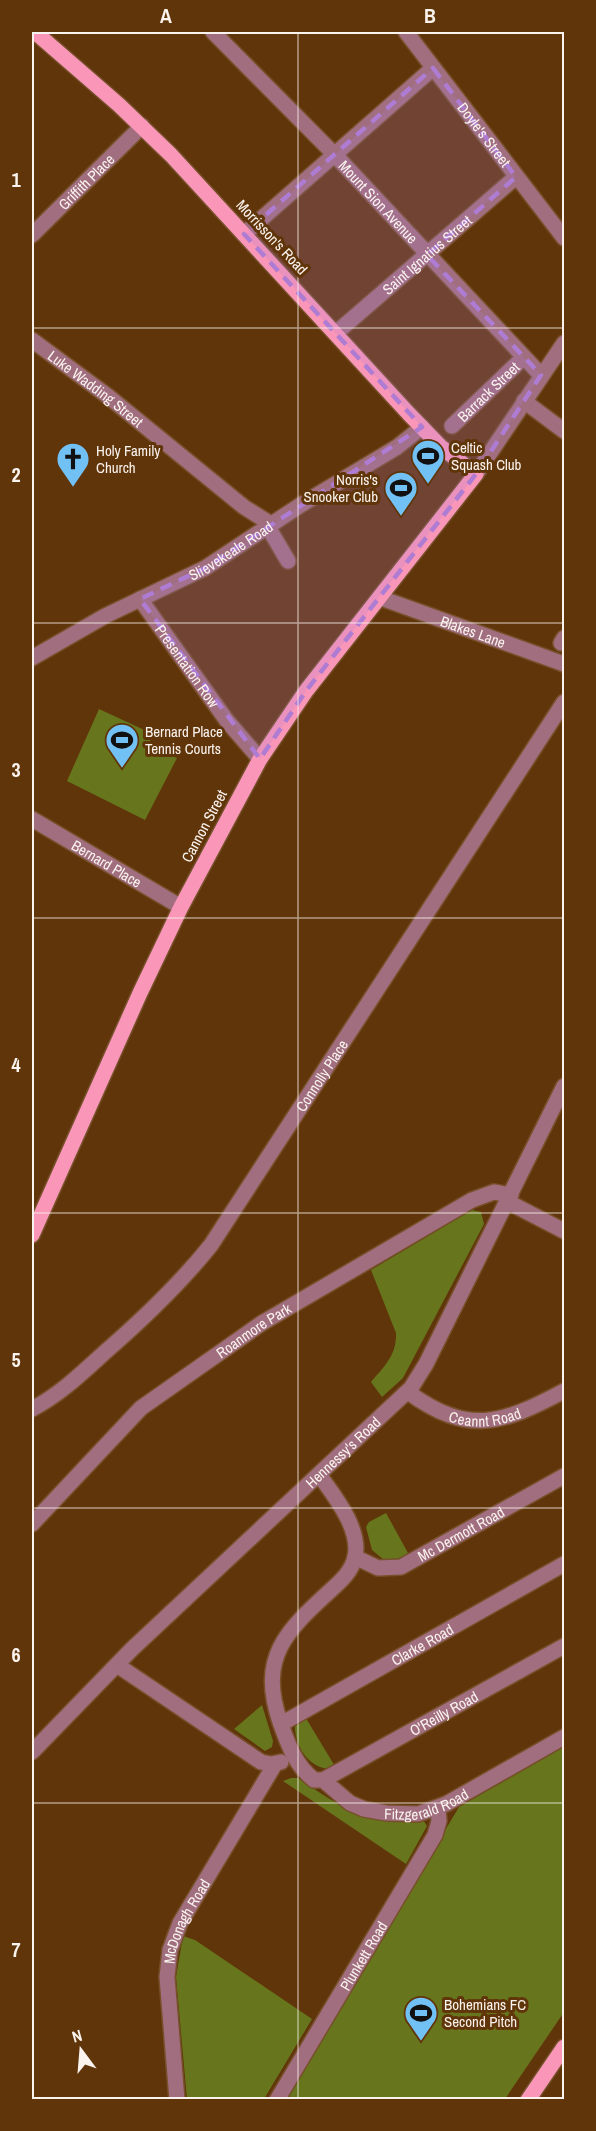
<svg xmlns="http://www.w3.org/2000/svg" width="596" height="2131" font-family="'Archivo Narrow',sans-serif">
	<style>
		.green { fill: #67761c }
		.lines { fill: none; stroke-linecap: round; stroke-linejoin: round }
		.minor-casing { stroke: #76502a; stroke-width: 18 }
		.major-casing { stroke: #76502a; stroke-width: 18 }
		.minor { stroke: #a06e7e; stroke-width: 15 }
		.major { stroke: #fa97b8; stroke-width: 15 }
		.marked { fill: #ae7cd2; fill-opacity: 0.2; stroke: #ae7cd2; stroke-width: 4.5; stroke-dasharray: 12 8; stroke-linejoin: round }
		.grid { fill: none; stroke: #faf3ee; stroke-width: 1.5; stroke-opacity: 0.55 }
		.labels { text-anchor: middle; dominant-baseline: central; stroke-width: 6; stroke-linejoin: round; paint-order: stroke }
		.street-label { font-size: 15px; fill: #faf3ee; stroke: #61350a }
		.poi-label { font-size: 15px; fill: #faf3ee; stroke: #61350a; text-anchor: start }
		.neatline { fill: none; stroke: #faf3ee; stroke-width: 2 }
		.grid-label { font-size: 20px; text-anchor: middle; font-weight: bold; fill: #faf3ee }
	</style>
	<rect width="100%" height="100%" fill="#61350a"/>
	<path class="green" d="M99 709 153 734 148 746 177 758 145 820 67 781Z
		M472 1210 481 1212 484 1224 403 1378 382 1397 371 1382C384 1367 397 1355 396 1333L371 1270Z
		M386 1513 408 1553 400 1560H384L372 1550 366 1527 369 1522Z
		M262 1705 273 1741 272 1747 265 1751 234 1729Z
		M304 1715 336 1768C312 1773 295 1748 295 1727Z
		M564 1747V2012L505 2099 284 2100 459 1807Z
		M291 1778H298C347 1812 363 1820 423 1820L427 1826 406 1864 283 1781Z
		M183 1936 195 1940 312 2019 264 2099H187L176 1977Z"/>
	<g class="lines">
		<g class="minor-casing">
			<g id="minor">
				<path id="s1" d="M213 32 335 155 541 375"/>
				<path id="s2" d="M406 32 564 238"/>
				<path d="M244 234 433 68"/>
				<path id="s3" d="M32 235 142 126"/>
				<path id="s4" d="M336 333 516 177"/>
				<path id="s5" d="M32 340 109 397 244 507 271 524"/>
				<path d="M524 401 564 431"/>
				<path id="s6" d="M452 426 523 358"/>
				<path d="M476 474 564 343"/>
				<path d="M268 527 288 561"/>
				<path id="s7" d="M381 598 564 664"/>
				<path id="s8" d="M140 599 227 721 260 759"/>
				<path d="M561 643 564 638"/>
				<path id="s9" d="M32 658 105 616 205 568 302 504 397 447 422 427"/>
				<path id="s10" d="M32 819 181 907"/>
				<path d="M508 1202 564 1231"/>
				<path id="s11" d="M408 1392C468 1436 502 1424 564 1391"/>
				<path id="s12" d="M32 1409C59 1395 81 1374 104 1353 142 1320 179 1285 211 1245L564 702"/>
				<path id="s13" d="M320 1476C335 1497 361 1529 355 1557 352 1571 341 1581 331 1590 286 1631 258 1657 280 1722 288 1744 295 1765 314 1780H323L350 1803 364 1809 386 1813 418 1814 446 1804 564 1737"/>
				<path id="s14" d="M32 1524 141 1408 262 1323 472 1200 494 1192 511 1195"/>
				<path id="s15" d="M355 1557 378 1568 401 1567 564 1476"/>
				<path d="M117 1665 261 1762 271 1764 281 1762"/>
				<path id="s16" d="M281 1724 564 1564"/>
				<path id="s17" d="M32 1752 132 1649 411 1388 426 1364 564 1086"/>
				<path id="s18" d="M323 1780 564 1646"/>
				<path id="s19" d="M177 2100 167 1977 170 1950 180 1923 275 1764"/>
				<path id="s20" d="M277 2100 435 1835 439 1821 438 1808"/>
			</g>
		</g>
		<g class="major-casing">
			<path id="major" d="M32 1235 140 993 181 907 260 759 306 691 476 474 441 447 409 414 171 155 119 105 35 32
				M528 2100 564 2047"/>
		</g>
		<use href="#minor" class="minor"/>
		<use href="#major" class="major"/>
	</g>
	<path class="marked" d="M433 68 516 177 427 255 541 375 476 474 306 691 260 759 140 599 205 568 422 427 244 234Z"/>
	<path class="grid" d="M298 32V2100M32 328H564M32 623H564M32 918H564M32 1213H564M32 1508H564M32 1803H564"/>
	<defs>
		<g id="stadium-pin" transform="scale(1.725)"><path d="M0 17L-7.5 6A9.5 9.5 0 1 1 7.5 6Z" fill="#72c1f5" stroke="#61350a"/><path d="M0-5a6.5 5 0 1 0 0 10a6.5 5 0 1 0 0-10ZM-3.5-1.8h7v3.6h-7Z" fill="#111"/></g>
		<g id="church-pin" transform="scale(1.725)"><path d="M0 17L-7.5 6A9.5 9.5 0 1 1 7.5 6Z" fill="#72c1f5" stroke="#61350a"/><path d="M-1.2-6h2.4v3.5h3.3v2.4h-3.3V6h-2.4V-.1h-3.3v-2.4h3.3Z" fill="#111"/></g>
	</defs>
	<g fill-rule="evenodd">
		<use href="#stadium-pin" x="428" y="456"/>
		<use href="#church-pin" x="73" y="459"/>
		<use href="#stadium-pin" x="401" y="488"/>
		<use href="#stadium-pin" x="122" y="740"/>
		<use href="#stadium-pin" x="421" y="2013"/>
	</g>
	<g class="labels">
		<g class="street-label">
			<text stroke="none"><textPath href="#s2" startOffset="129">Doyle's Street</textPath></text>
			<text stroke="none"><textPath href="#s3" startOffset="76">Griffith Place</textPath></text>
			<text stroke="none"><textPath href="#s1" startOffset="237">Mount Sion Avenue</textPath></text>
			<text transform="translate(272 237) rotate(47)">Morrisson's Road</text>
			<text stroke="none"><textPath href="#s4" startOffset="120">Saint Ignatius Street</textPath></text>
			<text stroke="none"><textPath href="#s5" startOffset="80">Luke Wadding Street</textPath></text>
			<text stroke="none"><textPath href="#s6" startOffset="50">Barrack Street</textPath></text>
			<text stroke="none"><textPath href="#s9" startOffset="226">Slievekeale Road</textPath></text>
			<text stroke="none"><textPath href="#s7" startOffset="98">Blakes Lane</textPath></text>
			<text stroke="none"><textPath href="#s8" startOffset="82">Presentation Row</textPath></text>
			<text transform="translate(204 826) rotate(-62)">Cannon Street</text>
			<text stroke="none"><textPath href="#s10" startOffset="87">Bernard Place</textPath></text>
			<text stroke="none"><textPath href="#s12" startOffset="446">Connolly Place</textPath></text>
			<text stroke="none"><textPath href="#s14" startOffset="296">Roanmore Park</textPath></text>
			<text stroke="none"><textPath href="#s11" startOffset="84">Ceannt Road</textPath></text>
			<text stroke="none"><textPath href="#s17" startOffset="432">Hennessy's Road</textPath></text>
			<text stroke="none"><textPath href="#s15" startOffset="117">Mc Dermott Road</textPath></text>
			<text stroke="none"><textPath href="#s16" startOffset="162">Clarke Road</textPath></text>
			<text stroke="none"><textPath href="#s18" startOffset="138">O'Reilly Road</textPath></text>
			<text stroke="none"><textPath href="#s13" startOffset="478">Fitzgerald Road</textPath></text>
			<text stroke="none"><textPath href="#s19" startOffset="183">McDonagh Road</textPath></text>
			<text stroke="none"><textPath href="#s20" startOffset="168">Plunkett Road</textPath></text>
		</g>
		<g class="poi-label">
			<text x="451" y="447">Celtic<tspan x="451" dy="17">Squash Club</tspan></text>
			<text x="96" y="450">Holy Family<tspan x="96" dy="17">Church</tspan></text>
			<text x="378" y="479" text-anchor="end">Norris's<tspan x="378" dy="17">Snooker Club</tspan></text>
			<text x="145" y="731">Bernard Place<tspan x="145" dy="17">Tennis Courts</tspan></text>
			<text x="444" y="2004">Bohemians FC<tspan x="444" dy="17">Second Pitch</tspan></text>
		</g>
	</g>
	<rect width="596" height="2131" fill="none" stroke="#61350a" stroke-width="66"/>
	<g transform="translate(81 2050) rotate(344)" stroke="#61350a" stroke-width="4.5" paint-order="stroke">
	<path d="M0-4.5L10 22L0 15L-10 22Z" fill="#faf3ee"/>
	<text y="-9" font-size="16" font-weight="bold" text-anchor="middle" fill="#faf3ee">N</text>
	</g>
	<rect x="33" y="33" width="530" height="2065" class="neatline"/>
	<g class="grid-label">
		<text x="166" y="23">A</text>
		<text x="430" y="23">B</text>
		<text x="16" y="187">1</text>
		<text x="16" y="482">2</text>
		<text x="16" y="777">3</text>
		<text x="16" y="1072">4</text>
		<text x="16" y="1367">5</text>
		<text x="16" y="1662">6</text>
		<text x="16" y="1957">7</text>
	</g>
</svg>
